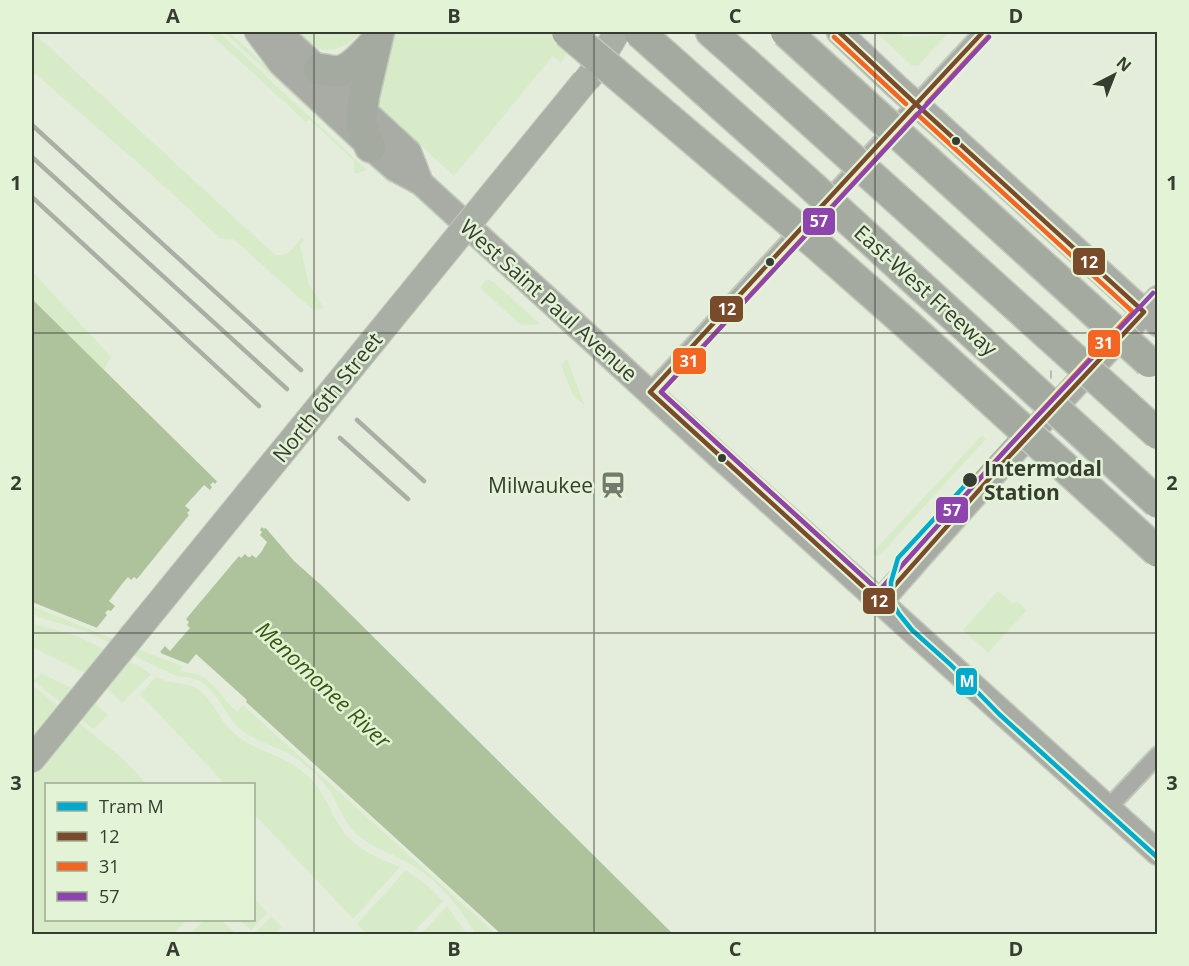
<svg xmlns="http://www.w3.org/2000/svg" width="1189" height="966" font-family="'Open Sans',sans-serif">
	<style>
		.green { fill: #d8ebc8 }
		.water { fill: #aec39b }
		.pier { fill: #e4eddc }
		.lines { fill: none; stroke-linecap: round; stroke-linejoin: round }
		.street-casing { stroke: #c1c8bb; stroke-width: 20 }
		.secondary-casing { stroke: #c1c8bb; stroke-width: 27 }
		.primary-casing { stroke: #c1c8bb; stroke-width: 28 }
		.highway-casing { stroke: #c1c8bb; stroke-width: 33 }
		.street { stroke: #a9aca6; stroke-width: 16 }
		.secondary { stroke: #a8aca4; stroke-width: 24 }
		.primary { stroke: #a9afa5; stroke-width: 26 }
		.highway { stroke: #a4aaa0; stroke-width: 30 }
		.tram { stroke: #a9afa5; stroke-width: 1.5 }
		.rail { stroke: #a9afa5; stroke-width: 4.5 }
		.primary-bridge-casing { stroke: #c1c8bb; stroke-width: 28; stroke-linecap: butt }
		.highway-bridge-casing { stroke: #c1c8bb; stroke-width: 33; stroke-linecap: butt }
		.primary-bridge { stroke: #a9afa5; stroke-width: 26 }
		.highway-bridge { stroke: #a4aaa0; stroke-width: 30 }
		.bus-1-casing { stroke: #e3f3d6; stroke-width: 9 }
		.bus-2-casing { stroke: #e3f3d6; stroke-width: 9 }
		.bus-3-casing { stroke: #e3f3d6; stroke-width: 9 }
		.bus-1 { stroke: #7a4b2a; stroke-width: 4.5 }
		.bus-2 { stroke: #f26522; stroke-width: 4.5 }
		.bus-3 { stroke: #8e44ad; stroke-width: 4.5 }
		.tram-1-casing { stroke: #e3f3d6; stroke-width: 9 }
		.tram-1 { stroke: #00a9ce; stroke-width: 4.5 }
		.grid { fill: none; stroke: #363c31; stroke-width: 1.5; stroke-opacity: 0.55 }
		.bus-dot { fill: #363c31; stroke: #e3f3d6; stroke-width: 2 }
		.labels { text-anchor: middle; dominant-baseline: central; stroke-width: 5; stroke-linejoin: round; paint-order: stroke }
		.street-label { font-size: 21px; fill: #363c31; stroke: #e3f3d6 }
		.stop-label { font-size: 21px; font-weight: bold; fill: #363c31; stroke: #e3f3d6; text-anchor: start }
		.poi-label { font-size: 21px; fill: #363c31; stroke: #e3f3d6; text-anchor: end }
		.water-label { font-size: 22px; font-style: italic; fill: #39580f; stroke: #e3f3d6 }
		.line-badge { stroke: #e3f3d6; stroke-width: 2 }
		.badge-label { font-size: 16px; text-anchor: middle; font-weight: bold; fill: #fff }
		.neatline { fill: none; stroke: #363c31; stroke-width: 2 }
		.grid-label { font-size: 20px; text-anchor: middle; font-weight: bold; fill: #363c31 }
	</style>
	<rect width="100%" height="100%" fill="#e4eddc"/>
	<path class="green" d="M32 32H33L274 254C288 259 293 247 302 237L304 240 300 245 309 285 324 308 313 310 233 239H221L153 176 32 71Z
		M208 32H219L367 170 355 174 353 160 309 119 306 122Z
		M224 32H229L392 182 390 184Z
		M298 32H360C351 45 333 54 316 48 310 45 303 37 298 32Z
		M392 32H578L573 44 561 63 553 56 454 176 372 100Z
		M876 32H901L904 34 902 35 903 37 941 35 944 32 948 33 918 66 911 65Z
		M32 271 111 357 104 370 32 299Z
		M487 279 495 283 540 324 523 325 518 323 480 287Z
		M567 359 585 406 573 395 561 365Z
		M982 435 986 439 878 557 873 552Z
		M997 592H1000L1012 603 1018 602 1027 610 988 653 963 630Z
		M32 606 158 657 183 666 180 671C186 672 193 673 199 675 215 682 224 701 237 712L243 705 496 934H476C459 907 440 882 412 865 393 854 373 848 356 834 345 824 340 808 332 795 325 783 316 774 305 765 288 749 264 746 245 733 226 719 220 694 200 681 191 676 179 678 170 673 141 660 113 643 84 631 67 624 48 622 32 614Z
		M32 623 77 636 142 668 151 674 122 703 99 680 32 647Z
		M41 673 86 695 108 715 93 729 34 681Z
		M156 677C170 684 184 682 196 688 212 697 218 718 231 730 251 751 280 753 302 771 325 788 328 810 343 831 357 850 379 858 400 867L353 919 254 814V784H225L140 694Z
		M32 685 121 757 147 784H46V920H187L173 934H32Z
		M406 870 429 887 443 901 412 934H367L357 924Z
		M254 898 267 913 251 930 239 920H254Z
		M447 906 467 934H421Z
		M271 917 282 927 275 934H254Z
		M204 920H224L223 922 237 934H190Z"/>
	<path class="water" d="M32 299 240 504 264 526 294 561 320 584 673 934H501L246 702 247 700 196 654 188 664 32 602Z"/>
	<path class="pier" d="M219 479 265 523 267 526 264 529 262 527 260 530 262 532 260 535 267 542 262 551 256 558 252 555 250 557H248L245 554 241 558 239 556 186 619 189 622 187 625 190 628 170 651 165 646 160 652 162 653 159 656 94 631 107 615 105 613 108 610 111 611 115 606 109 601 122 584 128 577 131 580 134 577 137 579 189 515 187 513 190 510 185 506 204 485 210 490 212 487 210 485 213 482 215 484Z"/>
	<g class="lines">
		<g class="street-casing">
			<path id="street" d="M650 392 983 32
				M1108 808 1158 755"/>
		</g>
		<g class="secondary-casing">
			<path id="secondary" d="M257 32 281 64 370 147 395 169 421 183 722 459 1158 853
				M266 32 291 43 409 152 421 183
				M839 32 897 87 934 120 1158 324
				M880 602C970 499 1063 397 1158 298"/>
		</g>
		<g class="primary-casing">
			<path id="primary" d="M589 77 597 66 617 32
				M32 759 248 494"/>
		</g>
		<g class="highway-casing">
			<path id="highway" d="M711 32 745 62
				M319 69C325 69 333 72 339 71 352 69 368 50 377 40
				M370 147 362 127 361 119 364 96 379 32"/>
		</g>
		<use href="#street" class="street"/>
		<use href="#secondary" class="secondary"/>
		<use href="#primary" class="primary"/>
		<use href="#highway" class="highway"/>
		<path class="tram" d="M1051 371V378
			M970 480 1009 437"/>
		<path class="rail" d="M32 125 301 370
			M32 157 287 389
			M32 197 259 406
			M357 420 424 481
			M340 438 408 499"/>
		<g class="primary-bridge-casing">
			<path id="primary-bridge" d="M248 494 585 81"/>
		</g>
		<g class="highway-bridge-casing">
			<path id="highway-bridge" d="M567 32 816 244 908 325 1158 552
				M639 32 804 179 1158 503
				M786 32 1149 362
				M745 62 1158 434"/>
		</g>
		<use href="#primary-bridge" class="primary-bridge"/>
		<use href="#highway-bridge" class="highway-bridge"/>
		<g class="bus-1-casing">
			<path id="bus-1" d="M839 32 916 104
				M916 104 1144 312 1004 462 880 602 650 392Z
				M916 104 983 32"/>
		</g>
		<g class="bus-2-casing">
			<path id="bus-2" d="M834 37 906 104
				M927 103 988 37
				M917 114 1133 312 999 457 879 591 661 392Z"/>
		</g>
		<g class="bus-3-casing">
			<path id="bus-3" d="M989 37 661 392 879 591 1012 443 1153 293"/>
		</g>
		<use href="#bus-1" class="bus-1"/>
		<use href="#bus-2" class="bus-2"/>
		<use href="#bus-3" class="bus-3"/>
		<g class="tram-1-casing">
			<path id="tram-1" d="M970 480 898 558 891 582V594L894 606 899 614 912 630 951 665 999 714 1158 858"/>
		</g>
		<use href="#tram-1" class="tram-1"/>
	</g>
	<path class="grid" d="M314 32V934M594 32V934M875 32V934M32 333H1158M32 633H1158"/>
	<defs>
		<g id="station-bare" transform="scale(2.07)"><path d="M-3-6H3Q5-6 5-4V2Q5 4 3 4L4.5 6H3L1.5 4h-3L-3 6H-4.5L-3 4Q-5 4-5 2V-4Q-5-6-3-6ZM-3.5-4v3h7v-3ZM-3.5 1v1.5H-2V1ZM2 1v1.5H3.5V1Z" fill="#737a6d" stroke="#e3f3d6" stroke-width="2.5" paint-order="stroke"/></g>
	</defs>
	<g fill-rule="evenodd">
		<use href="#station-bare" x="613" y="485"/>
	</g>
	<g class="bus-dot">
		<circle cx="956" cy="141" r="5"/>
		<circle cx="770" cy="262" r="5"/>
		<circle cx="722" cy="458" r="5"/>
		<circle cx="970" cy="480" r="8"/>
	</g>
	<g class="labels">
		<g class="street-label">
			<text transform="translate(926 290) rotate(42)">East-West Freeway</text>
			<text transform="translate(549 300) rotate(42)">West Saint Paul Avenue</text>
			<text transform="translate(327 397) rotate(-51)">North 6th Street</text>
		</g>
		<g class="stop-label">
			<text x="984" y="468">Intermodal<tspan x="984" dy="24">Station</tspan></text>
		</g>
		<g class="poi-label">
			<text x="593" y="485">Milwaukee</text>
		</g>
		<g class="water-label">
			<text transform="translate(324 684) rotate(43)">Menomonee River</text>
		</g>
	</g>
	<g class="line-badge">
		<rect x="802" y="207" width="34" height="29" rx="6" fill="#8e44ad"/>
		<rect x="1072" y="247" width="34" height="29" rx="6" fill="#7a4b2a"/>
		<rect x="709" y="295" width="35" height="28" rx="6" fill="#7a4b2a"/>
		<rect x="1087" y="329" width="34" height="29" rx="6" fill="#f26522"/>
		<rect x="672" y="347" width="35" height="28" rx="6" fill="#f26522"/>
		<rect x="935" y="496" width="34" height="28" rx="6" fill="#8e44ad"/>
		<rect x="862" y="587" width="34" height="28" rx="6" fill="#7a4b2a"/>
		<rect x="955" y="667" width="23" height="29" rx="6" fill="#00a9ce"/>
	</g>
	<g class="badge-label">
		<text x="819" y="227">57</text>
		<text x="1089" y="268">12</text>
		<text x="727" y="315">12</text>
		<text x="1104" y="349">31</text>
		<text x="689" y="367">31</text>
		<text x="952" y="516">57</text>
		<text x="879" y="607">12</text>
		<text x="967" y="687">M</text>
	</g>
	<rect width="1189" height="966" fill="none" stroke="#e3f3d6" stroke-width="66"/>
	<rect x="45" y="783" width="210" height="138" fill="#e3f3d6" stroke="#9eaa94" stroke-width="1.5"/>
	<rect x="57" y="802" width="30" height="9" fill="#00a9ce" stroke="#9eaa94" stroke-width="1.5"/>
	<text x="99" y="813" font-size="18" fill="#363c31">Tram M</text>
	<rect x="57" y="832" width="30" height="9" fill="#7a4b2a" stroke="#9eaa94" stroke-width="1.5"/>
	<text x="99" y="843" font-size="18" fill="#363c31">12</text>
	<rect x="57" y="862" width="30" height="9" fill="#f26522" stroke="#9eaa94" stroke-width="1.5"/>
	<text x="99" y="873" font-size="18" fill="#363c31">31</text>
	<rect x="57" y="892" width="30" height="9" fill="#8e44ad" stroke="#9eaa94" stroke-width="1.5"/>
	<text x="99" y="903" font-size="18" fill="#363c31">57</text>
	<g transform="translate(1114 75) rotate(42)" stroke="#e3f3d6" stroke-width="4.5" paint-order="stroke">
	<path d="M0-4.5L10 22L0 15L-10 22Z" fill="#363c31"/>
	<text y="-9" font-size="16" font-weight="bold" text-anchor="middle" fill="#363c31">N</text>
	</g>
	<rect x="33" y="33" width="1123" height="900" class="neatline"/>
	<g class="grid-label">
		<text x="173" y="23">A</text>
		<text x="454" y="23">B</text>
		<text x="735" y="23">C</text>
		<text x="1016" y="23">D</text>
		<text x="16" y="190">1</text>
		<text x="1172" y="190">1</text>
		<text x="16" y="490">2</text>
		<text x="1172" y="490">2</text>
		<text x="16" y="790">3</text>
		<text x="1172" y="790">3</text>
		<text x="173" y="956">A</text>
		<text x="454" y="956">B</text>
		<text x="735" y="956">C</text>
		<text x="1016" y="956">D</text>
	</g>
</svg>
